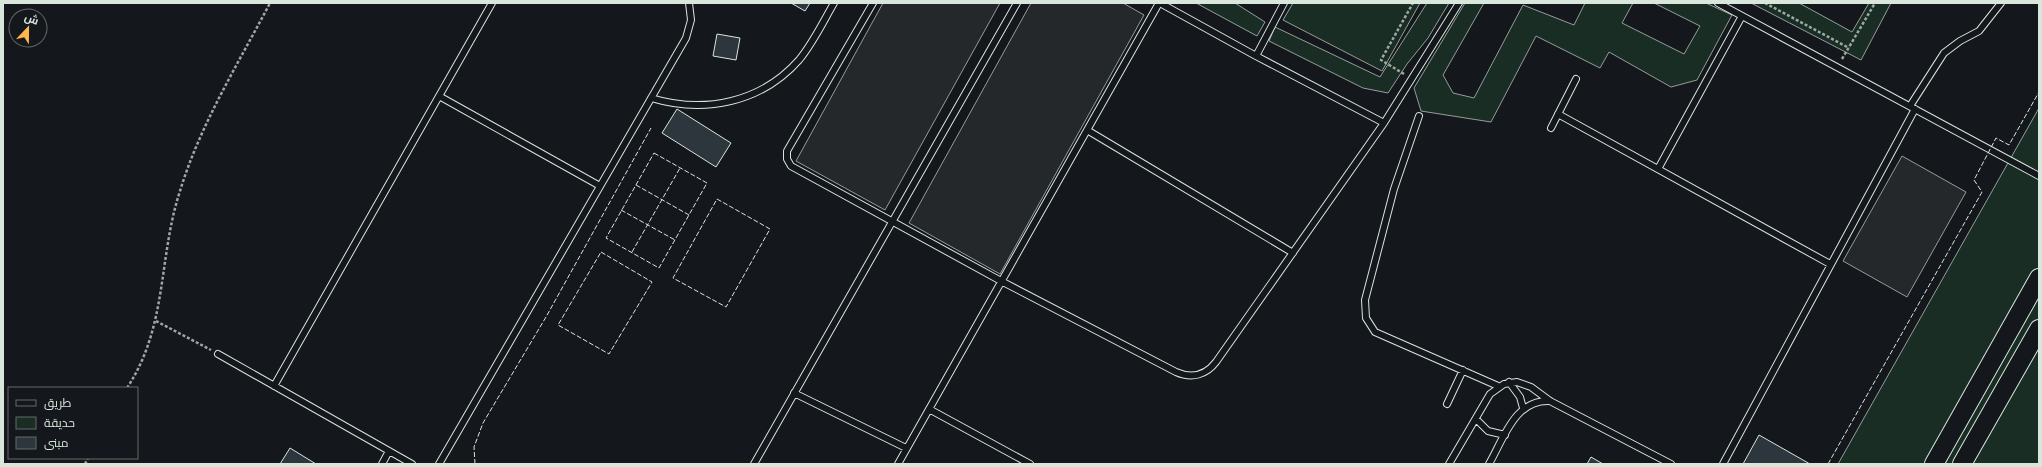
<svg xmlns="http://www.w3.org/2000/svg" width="2042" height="467" font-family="Signika,Cairo,sans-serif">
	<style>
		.green { fill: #1a2d24; stroke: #939e99 }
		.parking { fill: #24282b; stroke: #939e99 }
		.building { fill: #2c363c; stroke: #d8e6dc }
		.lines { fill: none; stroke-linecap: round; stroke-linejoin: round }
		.lane-casing { stroke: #d8e6dc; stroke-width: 8 }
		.secondary-casing { stroke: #d8e6dc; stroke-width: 20 }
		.path { stroke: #9da8a2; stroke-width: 2.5; stroke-dasharray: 3 2; stroke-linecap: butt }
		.lane { stroke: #14181c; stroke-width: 6 }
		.secondary { stroke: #14181c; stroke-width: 18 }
		.fence { stroke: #d8e6dc; stroke-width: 1; stroke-dasharray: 5 2; stroke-linecap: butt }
	</style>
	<rect width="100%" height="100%" fill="#14181c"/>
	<path class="green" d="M1196 3H1235L1265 22 1257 36Z
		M1293 3H1420L1382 71 1283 20Z
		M1427 3H1449L1428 38 1407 64 1388 93 1363 88 1269 41 1275 27 1380 77Z
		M1465 3H1484L1443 75 1453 93 1474 98 1523 5 1574 25 1585 3H1633L1622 23 1684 54 1700 26 1654 3H1706L1732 15 1697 80 1671 87 1609 52 1600 68 1536 36 1491 122 1421 111 1414 88Z
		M1751 3H1799L1852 32 1869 3H1891L1861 60Z
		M2039 108V464H1838Z"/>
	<path class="parking" d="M883 3H1000L885 210 796 161Z
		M1031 3H1123L1144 15 1000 274 909 223Z
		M1902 156 1966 192 1907 297 1843 261Z"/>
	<path class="building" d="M791 3H810L805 11Z
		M717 34 740 38 736 60 713 56Z
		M677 109 731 143 716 167 662 133Z
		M1759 435 1810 464H1743Z
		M290 448 316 464H280Z
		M1591 457 1603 464H1587Z"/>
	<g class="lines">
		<g class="lane-casing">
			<path id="lane" d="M873 3 787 151V159L791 166 1001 281 1176 372C1192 379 1206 375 1216 362L1384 123 1459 3
				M1160 3 1256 56 1384 123
				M1718 3 2039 176
				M1256 56 1284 3
				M439 96 600 186
				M651 98C704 114 761 103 799 60 813 43 823 22 834 3
				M1910 106 1944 53 1960 41 1979 31 2001 3
				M1558 114 1830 264
				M1419 116 1394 189 1365 300 1366 318 1375 332 1498 386
				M1551 128 1576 79
				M1087 130 1293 253
				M1658 169 1742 16
				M218 354 412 464
				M1509 382 1520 397 1523 408
				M274 386 492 3
				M794 393 906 448
				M1447 404 1463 370
				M929 409 1030 464
				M1476 419 1488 431 1505 435
				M382 464 389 451
				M439 464 686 38 691 20 689 3
				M754 464 1017 3
				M898 464 1159 3
				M1449 464 1490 394 1504 384 1517 382 1531 387 1550 401 1671 464
				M1489 464C1504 438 1515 399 1550 401
				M1723 464 1915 109"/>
		</g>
		<g class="secondary-casing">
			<path id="secondary" d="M1934 464 2039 278
				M1962 464 2039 329"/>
		</g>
		<path class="path" d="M1765 3 1849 48
			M1842 59 1875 3
			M1404 74 1381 60 1413 3
			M156 321 211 350
			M127 388C168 326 158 258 180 191 200 125 238 64 270 3
			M85 464 88 458"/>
		<use href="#lane" class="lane"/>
		<use href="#secondary" class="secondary"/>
		<path class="fence" d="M654 153 707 183 659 268 606 238Z
			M636 185 689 215
			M717 199 770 229 726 307 673 278Z
			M621 210 675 240
			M601 252 652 282 609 354 558 325Z
			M632 252 680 168
			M475 464 474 447 483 423 546 317 651 128
			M1828 464 1982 192 1974 180 1996 138 2009 145 2039 92"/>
	</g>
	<rect width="2042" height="467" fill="none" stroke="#d8e6dc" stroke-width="8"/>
	<rect x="8" y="387" width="130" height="72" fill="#14181c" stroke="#626a69"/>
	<rect x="16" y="400" width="20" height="6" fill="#14181c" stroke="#626a69"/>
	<text x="44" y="407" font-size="12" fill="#d8e6dc">طريق</text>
	<rect x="16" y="417" width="20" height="12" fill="#1a2d24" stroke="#626a69"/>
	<text x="44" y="427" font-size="12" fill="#d8e6dc">حديقة</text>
	<rect x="16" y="437" width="20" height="12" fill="#2c363c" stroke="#626a69"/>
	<text x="44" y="447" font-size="12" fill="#d8e6dc">مبنى</text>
	<g transform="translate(28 28) rotate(22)"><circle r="19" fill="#14181c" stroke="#626a69"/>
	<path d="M0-3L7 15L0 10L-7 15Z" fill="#ffb74d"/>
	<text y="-6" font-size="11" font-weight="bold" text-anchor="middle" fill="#d8e6dc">ش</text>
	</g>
</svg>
